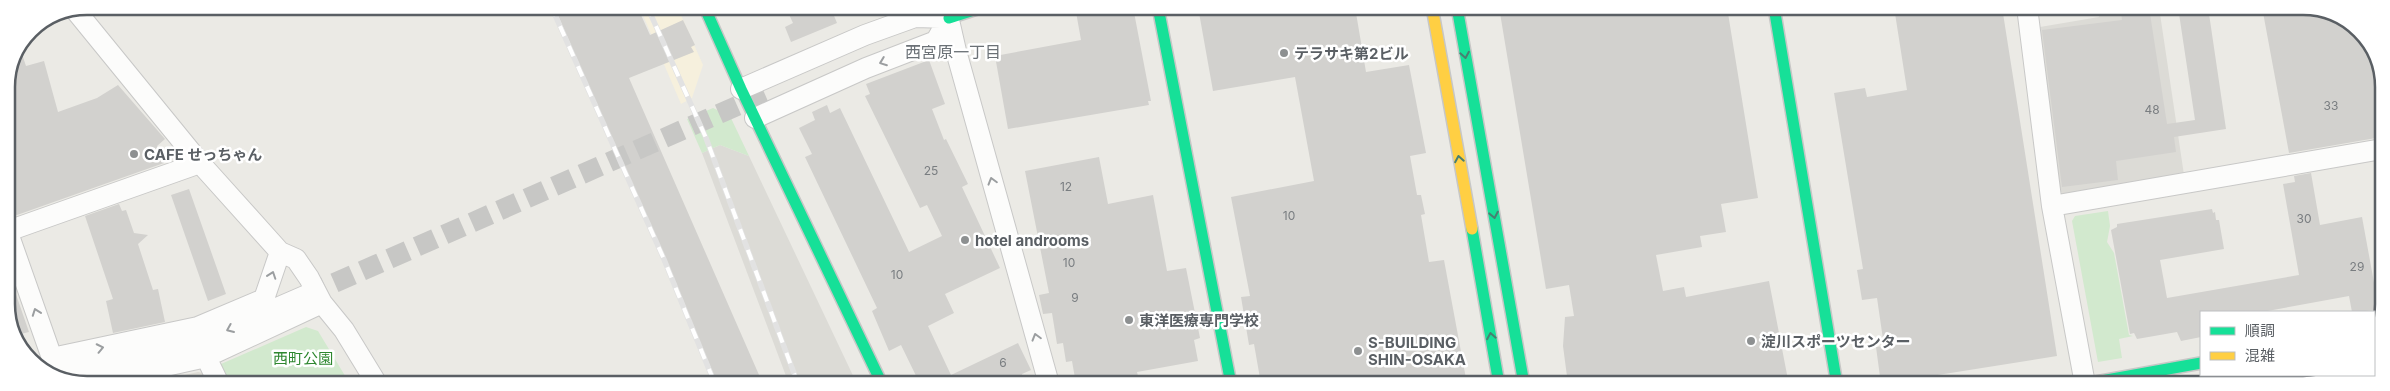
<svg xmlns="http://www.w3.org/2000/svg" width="2390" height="391" font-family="Inter,'Noto Sans JP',sans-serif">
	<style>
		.commercial { fill: #f6f0dd }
		.industrial { fill: #dcdbd6 }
		.education { fill: #dedcd5 }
		.green { fill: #d2e9ce }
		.building { fill: #d2d1ce }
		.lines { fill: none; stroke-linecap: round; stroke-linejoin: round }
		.street-tunnel { stroke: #c7c7c5; stroke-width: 20; stroke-dasharray: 20 10; stroke-linecap: butt }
		.street-casing { stroke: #c8c8c7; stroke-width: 22 }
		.fast-casing { stroke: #c7c7c6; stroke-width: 14 }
		.slow-casing { stroke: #c7c7c6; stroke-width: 14 }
		.street { stroke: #fcfcfb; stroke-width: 20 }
		.fast { stroke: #16e098; stroke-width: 11 }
		.slow { stroke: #ffcf43; stroke-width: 11 }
		.rail-casing { stroke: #e2e2e2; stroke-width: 5.5 }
		.rail { stroke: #fff; stroke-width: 4; stroke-dasharray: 11; stroke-linecap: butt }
		.oneway { stroke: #497f71 }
		.oneway2 { stroke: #9b9ea0 }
		.poi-dot { fill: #8d9091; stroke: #fff; stroke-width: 2 }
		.labels { text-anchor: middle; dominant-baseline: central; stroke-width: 5; stroke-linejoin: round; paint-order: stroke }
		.number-label { font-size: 12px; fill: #797d80 }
		.poi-label { font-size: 15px; font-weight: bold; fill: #5a5f64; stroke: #fff; text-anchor: start }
		.park-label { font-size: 15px; fill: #2e872f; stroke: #fff }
		.neighbourhood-label { font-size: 16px; fill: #6b7176; stroke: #fff }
		.rim { fill: none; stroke: #5a5f64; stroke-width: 2.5 }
	</style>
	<rect width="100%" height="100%" fill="#ebeae5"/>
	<path class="commercial" d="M639 6H677L703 65 692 98 681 104Z"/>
	<path class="industrial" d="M2097 7H2159L2184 175 2066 195 2059 191 2040 27 2099 17Z
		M720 145 749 156 857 384H789L702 153Z"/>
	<path class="education" d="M198 372 207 374 211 384H145Z"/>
	<path class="green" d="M713 108 730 116 749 156 720 145 702 153 687 119Z
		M2108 211 2110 226 2107 242 2114 253 2129 335 2133 336 2119 339 2122 358 2098 362 2072 221 2075 216Z
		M306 327 318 331 350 384H226L220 371 221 364Z"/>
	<path class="building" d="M554 6H637L650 35 683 20 695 45 691 47 694 52 629 78 763 384H718Z
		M785 6H830L837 23 791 42 785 27 793 23Z
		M1104 7H1133L1151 101H1148L1149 105 1008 129 995 56 1081 40 1076 12Z
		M1198 7H1355L1366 72 1409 65 1426 153 1410 156 1417 195H1421L1425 214 1421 215 1429 262 1444 260 1467 384H1261L1254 344 1249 345 1241 297 1250 296 1231 197 1314 181 1295 77 1213 91Z
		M1499 7H1727L1758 198 1721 204 1726 232 1700 236 1702 247 1656 255 1663 291 1684 287 1686 297 1769 281 1789 385 1568 384 1563 346 1565 317 1574 316 1569 285 1546 289Z
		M1894 7H2002L2057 356 1881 384 1876 347 1884 346 1877 298 1862 300 1857 270 1863 269 1834 93 1865 88 1867 97 1907 90Z
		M2149 7 2167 124 2195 120 2178 7H2208L2226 129 2174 137 2176 152 2116 161 2118 180 2062 187 2042 30 2122 20 2121 12Z
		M2262 7H2314L2356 27 2382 71V137L2289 153Z
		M21 51 26 66 44 61 58 112 97 98 118 85 165 139 157 146 164 163 17 215 8 213 6 87Z
		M929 60 945 104 932 109 944 140 946 139 968 184 962 187 1000 268 945 294 954 313 928 326 951 375 1018 343 1031 370 1022 374 1023 378 1009 384H920L901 345 889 351 872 311 877 308 805 157 812 154 799 128 815 120 812 112 827 105 830 113 840 108 909 252 942 236 927 205 920 208 865 96 870 94 866 84Z
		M1099 157 1108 204 1153 195 1167 271 1186 268 1200 338 1194 340 1198 361 1137 372 1140 384H1076L1072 361 1066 362 1063 343 1057 344 1052 313 1043 314 1039 295 1049 293 1025 171Z
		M2311 173 2320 225 2362 217 2379 310 2352 312 2349 296 2262 312H2201V337L2181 341 2177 332 2137 339 2134 333 2130 334 2111 230 2117 227V224L2212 209 2213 213 2215 212 2216 220H2219L2224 249 2160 260 2167 298 2299 275 2283 184 2295 182 2294 176Z
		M189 189 226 294 208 301 171 195Z
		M119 204 122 211 126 210 134 233 148 235 138 244 153 290 158 289 165 322 113 333 106 301 113 299 85 216Z
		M11 280 29 332 16 335 9 324 8 281Z"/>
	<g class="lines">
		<path class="street-tunnel" d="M307 295 771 91"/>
		<g class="street-casing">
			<path id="street" d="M946 7 956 51 1049 384
				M2027 7 2052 206 2085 384
				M76 11 200 163 280 252 296 259 309 278 322 303 344 330 377 384
				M741 89 865 35 915 17 949 18
				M755 118 866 68 936 41 949 18
				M2052 206 2382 149
				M8 231 200 163
				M8 233 52 358 48 369
				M206 357 219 384
				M52 358 198 327 264 299 280 252
				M54 374 201 341 307 295
				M85 384 206 357 322 303"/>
		</g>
		<g class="fast-casing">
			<path id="fast" d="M704 6 741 89 882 384
				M1158 7 1231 384
				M1457 7 1524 384
				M1774 7 1837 385
				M949 18 983 7
				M1472 229 1499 384
				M2079 385 2201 363"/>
		</g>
		<g class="slow-casing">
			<path id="slow" d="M1432 7 1472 229"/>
		</g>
		<use href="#street" class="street"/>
		<use href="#fast" class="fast"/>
		<use href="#slow" class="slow"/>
		<g class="rail-casing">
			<path id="rail" d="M551 6 663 257 715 384
				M647 6 706 138 798 384"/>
		</g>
		<use href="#rail" class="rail"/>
	</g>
	<defs><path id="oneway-chevron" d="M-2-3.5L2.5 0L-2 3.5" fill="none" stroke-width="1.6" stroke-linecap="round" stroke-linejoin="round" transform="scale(1.25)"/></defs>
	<g class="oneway">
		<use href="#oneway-chevron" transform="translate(1465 55) rotate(80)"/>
		<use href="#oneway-chevron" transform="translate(1459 159) rotate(-100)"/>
		<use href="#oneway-chevron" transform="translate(1494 215) rotate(79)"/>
		<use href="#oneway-chevron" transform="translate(1491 336) rotate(-100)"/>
	</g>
	<g class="oneway2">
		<use href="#oneway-chevron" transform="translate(883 62) rotate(159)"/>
		<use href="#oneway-chevron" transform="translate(992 181) rotate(-106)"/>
		<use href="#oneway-chevron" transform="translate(272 275) rotate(-71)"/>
		<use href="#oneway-chevron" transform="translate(36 312) rotate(-110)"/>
		<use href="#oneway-chevron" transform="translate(230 329) rotate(157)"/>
		<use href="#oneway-chevron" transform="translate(1036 337) rotate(-106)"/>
		<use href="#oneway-chevron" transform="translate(100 348) rotate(-12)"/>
	</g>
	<g class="poi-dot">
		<circle cx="1284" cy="53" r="5"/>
		<circle cx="134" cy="154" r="5"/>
		<circle cx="965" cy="240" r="5"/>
		<circle cx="1129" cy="320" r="5"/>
		<circle cx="1751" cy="341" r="5"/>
		<circle cx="1358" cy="351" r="5"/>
	</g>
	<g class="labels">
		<g class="number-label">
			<text x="2331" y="105">33</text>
			<text x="2152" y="109">48</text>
			<text x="931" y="170">25</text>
			<text x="1066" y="186">12</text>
			<text x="1289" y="215">10</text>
			<text x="2304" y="218">30</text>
			<text x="1069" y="262">10</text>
			<text x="2357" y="266">29</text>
			<text x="897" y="274">10</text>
			<text x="1075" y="297">9</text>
			<text x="1003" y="362">6</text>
		</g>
		<g class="poi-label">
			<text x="1294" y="53">テラサキ第2ビル</text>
			<text x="144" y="154">CAFE せっちゃん</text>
			<text x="975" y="240">hotel androoms</text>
			<text x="1139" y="320">東洋医療専門学校</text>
			<text x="1761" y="341">淀川スポーツセンター</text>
			<text x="1368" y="342">S-BUILDING<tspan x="1368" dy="17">SHIN-OSAKA</tspan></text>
		</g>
		<g class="park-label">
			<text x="303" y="358">西町公園</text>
		</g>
		<g class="neighbourhood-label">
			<text x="953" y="52">西宮原一丁目</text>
		</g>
	</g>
	<path d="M0 0H2390V391H0ZM87 15H2303A72 72 0 0 1 2375 87V304A72 72 0 0 1 2303 376H87A72 72 0 0 1 15 304V87A72 72 0 0 1 87 15Z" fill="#fff" fill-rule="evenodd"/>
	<path class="rim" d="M87 15H2303A72 72 0 0 1 2375 87V304A72 72 0 0 1 2303 376H87A72 72 0 0 1 15 304V87A72 72 0 0 1 87 15Z"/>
	<rect x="2200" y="311" width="175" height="65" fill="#ffffff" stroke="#bdbfc1"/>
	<rect x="2210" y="327" width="25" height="8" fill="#16e098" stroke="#bdbfc1"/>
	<text x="2245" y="336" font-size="15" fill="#5a5f64">順調</text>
	<rect x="2210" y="352" width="25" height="8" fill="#ffcf43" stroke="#bdbfc1"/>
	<text x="2245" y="361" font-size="15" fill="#5a5f64">混雑</text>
</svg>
